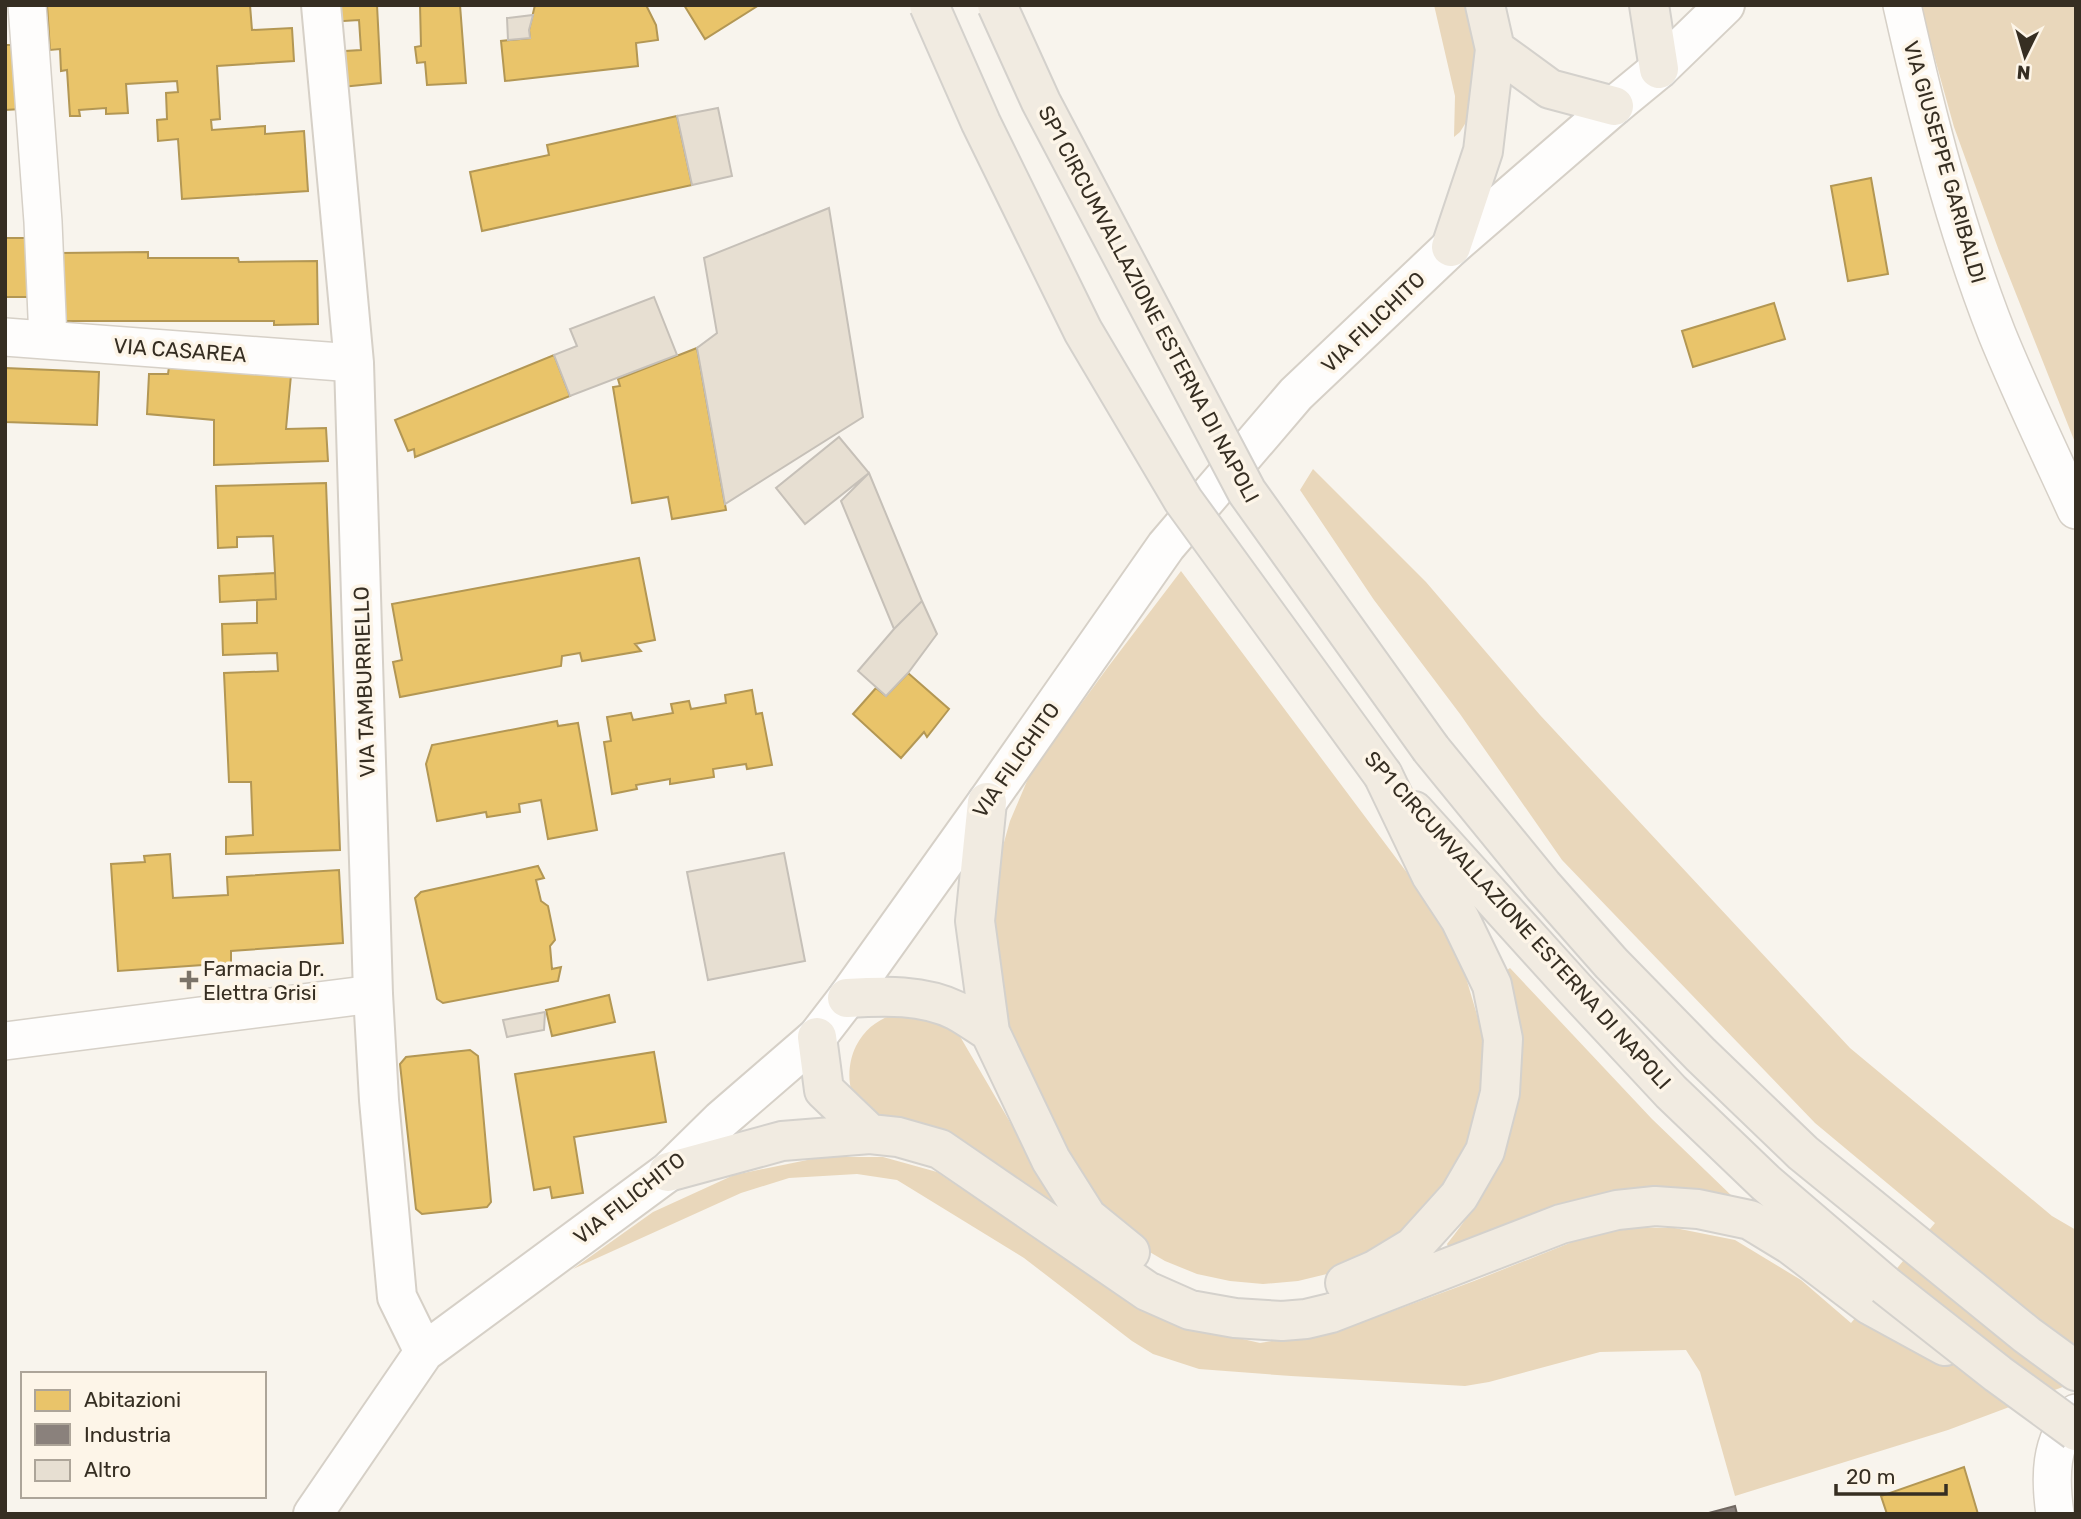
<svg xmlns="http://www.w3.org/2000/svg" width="2081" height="1519" font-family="Rubik,sans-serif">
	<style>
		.green { fill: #e9d7bb }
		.homes { fill: #e9c46a; stroke: #b39754; stroke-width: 2 }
		.industry { fill: #8a817c; stroke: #716861; stroke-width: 2 }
		.building { fill: #e7dfd2; stroke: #c6c0b8; stroke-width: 2 }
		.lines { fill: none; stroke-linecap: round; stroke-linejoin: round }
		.minor-casing { stroke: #d6d0c7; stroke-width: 40 }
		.tertiary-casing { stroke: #d6d0c7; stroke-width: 42 }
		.trunk-casing { stroke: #d4d1cc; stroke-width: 42 }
		.minor { stroke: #fefdfc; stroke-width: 37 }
		.tertiary { stroke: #fefdfc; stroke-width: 38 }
		.trunk { stroke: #f1ebe1; stroke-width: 38 }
		.trunk-bridge-casing { stroke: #d4d1cc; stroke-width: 42; stroke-linecap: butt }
		.trunk-bridge { stroke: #f1ebe1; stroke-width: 38 }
		.poi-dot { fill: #7a7369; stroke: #fdf5e8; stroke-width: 2.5 }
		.labels { text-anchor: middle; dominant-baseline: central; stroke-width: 7; stroke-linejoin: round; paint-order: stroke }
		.street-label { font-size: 21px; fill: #362e22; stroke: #fdf5e8 }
		.poi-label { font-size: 21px; fill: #362e22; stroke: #fdf5e8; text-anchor: start }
	</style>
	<rect width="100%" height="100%" fill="#f8f4ed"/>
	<path class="green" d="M1434 5H1468L1478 51 1473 111 1460 132 1454 137 1455 96Z
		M1920 5H2076V445L1999 251 1954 127Z
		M1313 469 1426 582 1540 715 1850 1048 2052 1216 2076 1230V1382L1948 1430 1735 1496 1700 1372 1686 1350 1600 1352 1489 1382 1465 1386 1291 1376 1199 1369 1153 1354 1132 1341 1024 1258 897 1180 857 1174 789 1178 741 1193 573 1269 653 1212 734 1175 822 1157H883L937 1172 1081 1269 1186 1326 1260 1343 1344 1329 1474 1281 1610 1227 1675 1228 1735 1240 1801 1280 1851 1323 1935 1223 1815 1123 1562 860 1460 714 1374 600 1300 490Z
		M1181 571 1408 874 1457 947 1482 1032 1484 1066 1481 1101 1472 1134 1459 1165 1440 1194 1392 1243 1331 1273 1298 1281 1263 1284 1230 1281 1197 1274 1165 1261 1136 1244 1087 1197 1006 1037 991 934 995 874 1010 821 1030 774 1108 667Z
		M1510 968 1652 1119 1734 1198 1604 1194 1580 1199 1449 1249 1447 1244C1468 1218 1484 1193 1498 1163L1504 972Z
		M918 1011 958 1033 1063 1213C1019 1193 976 1172 933 1151 917 1143 893 1136 880 1125 872 1120 863 1110 857 1102 846 1087 848 1062 856 1046 869 1021 891 1012 918 1011Z"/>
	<path class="homes" d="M47 5H250L252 30 292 28 294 61 217 66 220 119 211 120 212 130 265 126V134L304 131 308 191 182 199 178 139 158 141 157 120 167 119 166 93 178 92 177 81 126 84 128 113 106 114V108L79 110 80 116H70L67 70 61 71 60 49 50 50Z
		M327 5H377L381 83 332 88 329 52 361 50 359 20 328 22Z
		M420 5H460L466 83 427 85 425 62 417 63 415 47 421 46Z
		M535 5H646L656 25 658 40 636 43 638 66 505 81 501 41 530 38 529 30Z
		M684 5H759L705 39Z
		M5 45H16L21 109 5 110Z
		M677 116 692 185 482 231 470 172 549 155 547 145Z
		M1871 178 1888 274 1848 281 1831 186Z
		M5 238H36V297H5Z
		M148 252V258H238L239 262 317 261 318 324 274 325V321H59L60 253Z
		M1774 303 1785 339 1693 367 1682 331Z
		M697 348 726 510 672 519 668 497 632 503 613 387 620 386 618 379Z
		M554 355 570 396 415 457 414 449 408 451 395 420Z
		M169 367 291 375 286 429 326 428 328 461 214 465V420L147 414 149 374H168Z
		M5 368 99 372 97 425 5 422Z
		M326 483 340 850 226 854V837L253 835 251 782H229L224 673 278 671 277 653 223 655 222 624 257 623V600L276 599 275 573 273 536 237 537V547L218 548 216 486Z
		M639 558 655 640 635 644 641 651 582 661 580 653 562 656 561 666 400 697 393 662 402 660 392 604Z
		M275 573 276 599 220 602 219 576Z
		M908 673 949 709 927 737 924 732 901 758 853 714 876 688 886 696Z
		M752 690 756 714 762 713 772 765 747 769 746 764 713 769 714 777 670 784V779L636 785 637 789 612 794 604 742 611 741 607 717 631 713 633 720 673 713 671 704 689 701 691 709 726 703 725 695Z
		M557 721 558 726 578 723 597 830 548 839 541 800 519 804 520 812 487 817 486 812 437 821 426 764 432 745Z
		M170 854 173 898 228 895 227 877 339 870 343 943 231 951V963L118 971 111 864 145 862 144 856Z
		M538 866 544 878 536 880 541 901 548 906 555 940 550 946 552 969 561 967 558 981 443 1003 437 999 415 898 421 892Z
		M609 995 615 1022 552 1036 546 1010Z
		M470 1050 478 1056 491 1202 487 1207 422 1214 416 1209 400 1064 406 1057Z
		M654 1052 666 1122 574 1137 583 1193 552 1198 550 1187 534 1190 515 1074Z
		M1964 1467 1978 1514H1887L1881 1496Z"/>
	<path class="industry" d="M1735 1506 1737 1514H1705Z"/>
	<path class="building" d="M533 15 529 30 530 38 508 40 507 18Z
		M718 108 732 176 692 185 677 116Z
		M829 208 863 417 725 504 697 348 717 333 704 258Z
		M654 297 677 355 570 396 554 355 577 346 570 329Z
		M839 437 869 473 805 524 776 488Z
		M869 473 922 601 894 629 841 501Z
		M922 601 937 634 908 673 886 696 858 671 894 629Z
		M784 853 805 961 708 980 687 872Z
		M545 1012 544 1030 507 1037 503 1020Z"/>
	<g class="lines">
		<g class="minor-casing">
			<path id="minor" d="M27 5 43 222 48 340
				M1902 5C1927 116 1955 227 1997 334 2021 393 2049 451 2076 510
				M5 337 354 363
				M5 1041 373 994
				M2055 1514C2050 1479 2049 1441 2076 1413"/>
		</g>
		<g class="tertiary-casing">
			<path id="tertiary" d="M321 5 354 363 373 994 379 1100 397 1297 424 1352
				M313 1514 424 1352 668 1172 721 1120 817 1037 847 998 987 802 1166 546 1296 394 1451 247 1614 106 1659 69 1725 5"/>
		</g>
		<g class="trunk-casing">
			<path id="trunk" d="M1649 5 1659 69
				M1495 49 1550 89 1614 106
				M1451 247 1483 151 1495 49 1485 5
				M1431 749 1543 886 1611 963 1701 1055 1803 1153 2027 1335 2076 1371
				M987 802 975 921 990 1032 1051 1160 1087 1217 1130 1252
				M1414 811 1575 989 1671 1092 1766 1183 1885 1285
				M847 998C884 996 923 994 957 1011 968 1017 979 1025 990 1032
				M817 1037 824 1090 870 1134
				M668 1172 782 1141 870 1134 898 1137 940 1149 1147 1291 1190 1310 1235 1318 1282 1321 1306 1319 1331 1313 1561 1224 1617 1210 1655 1206 1698 1209 1750 1220 1791 1245 1870 1305 1945 1346
				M1345 1283 1375 1270 1413 1247 1459 1196 1485 1151 1500 1093 1503 1039 1492 985 1460 919 1431 875 1383 775"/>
		</g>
		<use href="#minor" class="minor"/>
		<use href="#tertiary" class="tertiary"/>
		<use href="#trunk" class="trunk"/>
		<g class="trunk-bridge-casing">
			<path id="trunk-bridge" d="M929 5 981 123 1083 331 1183 500 1383 775
				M997 5 1041 102 1247 492 1431 749
				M1885 1285 1998 1374 2076 1431"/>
		</g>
		<use href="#trunk-bridge" class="trunk-bridge"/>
	</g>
	<path class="poi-dot" d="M185.5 969.5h7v7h7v7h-7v7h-7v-7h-7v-7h7z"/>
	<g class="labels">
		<g class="street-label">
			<text transform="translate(1945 162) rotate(74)">VIA GIUSEPPE GARIBALDI</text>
			<text transform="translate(1149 304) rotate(62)">SP1 CIRCUMVALLAZIONE ESTERNA DI NAPOLI</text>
			<text transform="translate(1373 322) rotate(-44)">VIA FILICHITO</text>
			<text transform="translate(180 350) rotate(4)">VIA CASAREA</text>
			<text transform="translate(364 682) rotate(-92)">VIA TAMBURRIELLO</text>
			<text transform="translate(1016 760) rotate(-55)">VIA FILICHITO</text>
			<text transform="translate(1518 920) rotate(48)">SP1 CIRCUMVALLAZIONE ESTERNA DI NAPOLI</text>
			<text transform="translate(629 1198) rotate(-38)">VIA FILICHITO</text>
		</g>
		<g class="poi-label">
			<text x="203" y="968">Farmacia Dr.<tspan x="203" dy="24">Elettra Grisi</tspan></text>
		</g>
	</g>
	<rect width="2081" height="1519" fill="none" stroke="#362e22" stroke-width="14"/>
	<rect x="21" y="1372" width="245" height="126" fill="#fdf5e8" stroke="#ada599" stroke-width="2"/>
	<rect x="35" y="1390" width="35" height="21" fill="#e9c46a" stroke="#ada599" stroke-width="2"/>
	<text x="84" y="1407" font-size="21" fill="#362e22">Abitazioni</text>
	<rect x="35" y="1424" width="35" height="21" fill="#8a817c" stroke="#ada599" stroke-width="2"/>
	<text x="84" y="1442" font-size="21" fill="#362e22">Industria</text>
	<rect x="35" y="1460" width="35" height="21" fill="#e7dfd2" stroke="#ada599" stroke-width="2"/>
	<text x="84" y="1477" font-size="21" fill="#362e22">Altro</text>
	<g transform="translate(2025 56) rotate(185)" stroke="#fdf5e8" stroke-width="5" paint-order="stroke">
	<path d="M0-5L12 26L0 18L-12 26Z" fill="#362e22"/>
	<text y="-10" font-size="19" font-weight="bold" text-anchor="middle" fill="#362e22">N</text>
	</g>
	<path d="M1836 1484v10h110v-10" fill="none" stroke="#362e22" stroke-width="3.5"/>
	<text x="1846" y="1484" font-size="21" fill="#362e22" stroke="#fdf5e8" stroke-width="5" paint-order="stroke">20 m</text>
</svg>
